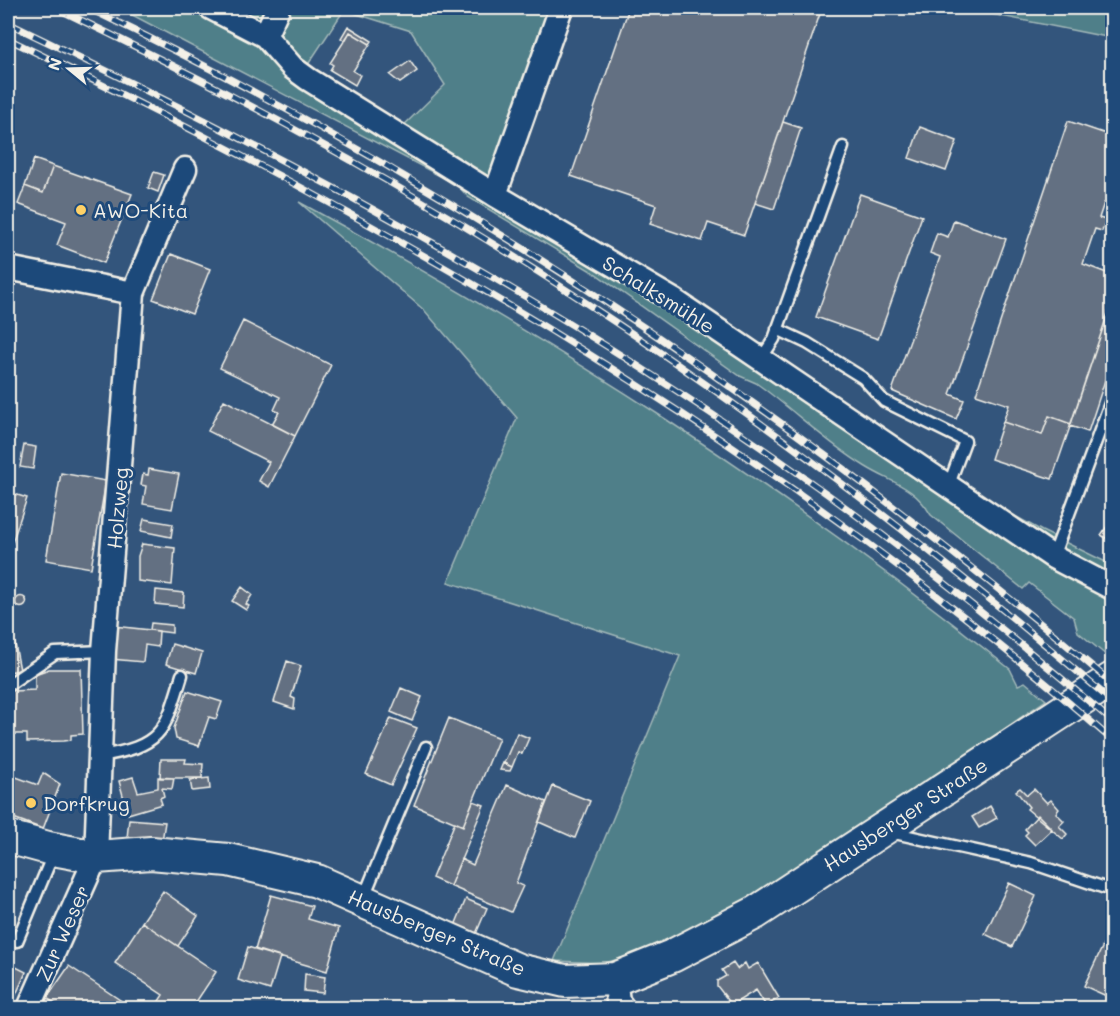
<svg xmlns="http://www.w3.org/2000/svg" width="1120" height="1016" font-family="Mali,sans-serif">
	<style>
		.green { fill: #507f89; stroke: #a2b8b8; stroke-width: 1.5; fill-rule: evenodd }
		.building { fill: #637082; stroke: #f4f1e8; stroke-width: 1.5 }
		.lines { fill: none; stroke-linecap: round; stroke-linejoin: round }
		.lane-casing { stroke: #f4f1e8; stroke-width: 15 }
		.street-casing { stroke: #f4f1e8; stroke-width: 27 }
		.secondary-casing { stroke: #f4f1e8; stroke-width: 36 }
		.lane { stroke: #1f4a7a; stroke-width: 10 }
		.street { stroke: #1f4a7a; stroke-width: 22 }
		.secondary { stroke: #1f4a7a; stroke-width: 32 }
		.rail-casing { stroke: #f4f1e8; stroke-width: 7 }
		.rail { stroke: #1f4a7a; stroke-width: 4.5; stroke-dasharray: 14; stroke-linecap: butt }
		.poi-dot { fill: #ffd166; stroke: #1f4a7a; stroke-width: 2 }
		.labels { text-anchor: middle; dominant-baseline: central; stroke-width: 6; stroke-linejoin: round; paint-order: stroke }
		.poi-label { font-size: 20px; fill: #f4f1e8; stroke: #1f4a7a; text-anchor: start }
		.street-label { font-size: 20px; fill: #f4f1e8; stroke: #1f4a7a }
	</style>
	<rect width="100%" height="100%" fill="#33557c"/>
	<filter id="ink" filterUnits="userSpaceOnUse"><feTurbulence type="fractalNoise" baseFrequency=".0167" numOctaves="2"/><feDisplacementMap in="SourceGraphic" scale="12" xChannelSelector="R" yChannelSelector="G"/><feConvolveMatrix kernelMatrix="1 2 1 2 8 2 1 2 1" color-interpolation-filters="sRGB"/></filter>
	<g filter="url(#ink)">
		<path class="green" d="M119 8H562L496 187 688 295 999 507 1042 531 1112 565V660L1078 632 1074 618 1029 583 1023 589 931 515C914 486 892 483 866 467 826 443 793 409 756 383L740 376 596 274 468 197 458 186 442 177ZM344 10 411 31 445 85 401 128 305 69Z
			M961 8H1112V38Z
			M299 202C552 339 786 488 1010 669L1018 685 1025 682 1046 700 796 874 668 944 605 963 554 961 680 656 448 582 517 418 425 311Z"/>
		<path class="building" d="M629 8H822L744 235 708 223 702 241 650 224 656 205 571 176Z
			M348 26 372 41 370 44 350 32 345 41 341 38Z
			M350 32 370 44 353 71 360 75 355 85 330 70 333 65 330 63Z
			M410 61 417 71 400 83 390 75Z
			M1068 121 1112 136V206L1104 203 1099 218 1106 220 1102 231 1095 229 1083 264 1112 275V301L1071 424 1049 416 1042 435 1003 422 1009 405 976 394Z
			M783 122 801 128 774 209 755 203Z
			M920 127 957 141 946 171 909 158Z
			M34 159 53 166 43 193 25 186Z
			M53 166 132 194 104 263 57 245 66 222 18 204 25 186 43 193Z
			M154 172 164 175 158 192 148 188Z
			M860 194 922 216 878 339 816 317Z
			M954 220 1006 239 950 394 964 400 956 419 892 391 940 257 930 253 937 233 948 237Z
			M171 254 210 269 192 314 153 299Z
			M1112 301V359L1088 432 1070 426Z
			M243 321 331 365 295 436 272 424 279 412 274 410 280 397 220 368Z
			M224 400 295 436 269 487 259 481 269 462 208 431Z
			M1049 416 1071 424 1052 479 991 459 1003 422 1042 435Z
			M24 445 36 447 33 469 20 467Z
			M149 469 179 474 172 509 143 504 146 486 141 485 143 474 148 475Z
			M61 473 106 481 91 568 46 560Z
			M8 492 27 498 12 543 8 541Z
			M144 519 173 524 171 537 141 531Z
			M1112 519V542L1101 535Z
			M142 544 175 548 172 585 138 581V556Z
			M242 587 252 595 246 604 249 606 246 610 232 601Z
			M156 590 184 593 183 607 155 604Z
			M15.5 602a5.5 5.5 0 1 1 11 0a5.5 5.5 0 1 1-11 0Z
			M151 623 172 625V633L150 630Z
			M114 626 159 631 158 647 145 645 143 662 111 659Z
			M12 629 20 670 8 672V630Z
			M172 644 202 653 196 673 166 664Z
			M287 661 301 666 291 697 295 699 294 709 274 702Z
			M49 669H81L83 734 71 735V740L64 741 27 742V734H12L11 751 8 750V694L11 691 35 690V674Z
			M401 688 422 697 412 721 391 712Z
			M187 691 222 702 216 719 209 717 199 746 176 739 174 728Z
			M391 718 417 728 391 785 366 774Z
			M449 718 499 738 463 826 414 805Z
			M517 733 529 738 522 754 518 752 512 767 504 763Z
			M161 759H186L185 763 203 764 202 778H160Z
			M503 763 512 767 510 771 500 770Z
			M43 773 60 784 43 829 8 816V774L38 785Z
			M133 777 138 792 158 788V777L174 778 172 789 162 788 164 796 160 798 162 804 128 814 119 781Z
			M209 778 210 789 192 791 190 780Z
			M507 785 546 802 516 883 523 886 511 912 450 886 461 859 473 865Z
			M553 786 590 801 575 838 539 822Z
			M1020 788 1027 795 1034 789 1047 803 1051 800 1059 809 1056 813 1064 821 1059 826 1067 834 1063 839 1027 809 1029 807 1016 791Z
			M473 801 484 805 450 886 432 878 455 822 463 826Z
			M990 806 997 818 979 828 972 817Z
			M1038 815 1052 829 1035 845 1025 835 1028 832 1025 829Z
			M129 819 165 822 162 841 127 838Z
			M1009 883 1036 896 1012 947 985 934Z
			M163 891 198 916 178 946 142 922Z
			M271 895 312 906 308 919 339 928 327 971 255 950Z
			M466 899 487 908 475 936 454 928Z
			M142 922 216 972 192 1008H158L155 1007 163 995 115 963Z
			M1108 935 1112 937 1111 998 1084 986Z
			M248 947 280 957 270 990 238 980Z
			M8 963 26 972 10 1008H8Z
			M733 963 737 969 745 963 748 969 758 963 779 998 766 1006 756 990 732 1005 717 986V981L726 976 722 970Z
			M69 966 132 1008H62L47 998Z
			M305 974 325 977 323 993 304 991Z"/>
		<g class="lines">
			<g class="lane-casing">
				<path id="lane" d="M777 329 807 343 863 378 884 401 965 441 948 487
					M761 359 774 339 843 147
					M1053 557 1112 398
					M8 685 55 653 104 651
					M100 756C163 746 165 731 182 675
					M890 832 1031 863 1105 888
					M363 899 426 747
					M17 941 54 852"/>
			</g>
			<g class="street-casing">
				<path id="street" d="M211 8 265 36 293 68 308 79 495 195 675 301 1053 557 1112 588
					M265 36 278 8
					M495 195 561 8
					M8 268 133 293
					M615 979 618 1001 623 1008
					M29 1008 96 857 104 651 133 293 185 169"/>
			</g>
			<g class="secondary-casing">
				<path id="secondary" d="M8 837 48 848 96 857 151 853 228 860 317 881 518 970 565 981 615 979 672 956 755 913 1112 679"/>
			</g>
			<use href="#lane" class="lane"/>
			<use href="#street" class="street"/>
			<use href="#secondary" class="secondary"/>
			<g class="rail-casing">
				<path id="rail" d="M56 8C234 93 408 187 574 295 763 418 941 555 1112 701
					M88 8C460 185 799 418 1112 683
					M8 23C282 154 554 300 802 476 910 552 1012 636 1112 721
					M8 39C402 227 783 450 1112 740"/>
			</g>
			<use href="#rail" class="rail"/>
		</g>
	</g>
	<g class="poi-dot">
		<circle cx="81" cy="210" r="6"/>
		<circle cx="31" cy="803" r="6"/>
	</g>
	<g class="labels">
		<g class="poi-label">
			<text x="93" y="210">AWO-Kita</text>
			<text x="43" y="803">Dorfkrug</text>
		</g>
		<g class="street-label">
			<text transform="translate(659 294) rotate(32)">Schalksmühle</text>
			<text transform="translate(117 508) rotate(-85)">Holzweg</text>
			<text transform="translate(905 814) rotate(-33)">Hausberger Straße</text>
			<text transform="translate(437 932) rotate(23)">Hausberger Straße</text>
			<text transform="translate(62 933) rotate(-66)">Zur Weser</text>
		</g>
	</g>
	<rect width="1120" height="1016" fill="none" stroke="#1f4a7a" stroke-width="30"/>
	<rect x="15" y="15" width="1090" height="986" fill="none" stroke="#f4f1e8" stroke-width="2" filter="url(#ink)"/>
	<g transform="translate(69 69) rotate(289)" stroke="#1f4a7a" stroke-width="4.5" paint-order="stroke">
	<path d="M0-4.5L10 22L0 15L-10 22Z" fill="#f4f1e8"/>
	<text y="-9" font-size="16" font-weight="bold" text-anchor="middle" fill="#f4f1e8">N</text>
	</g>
</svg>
